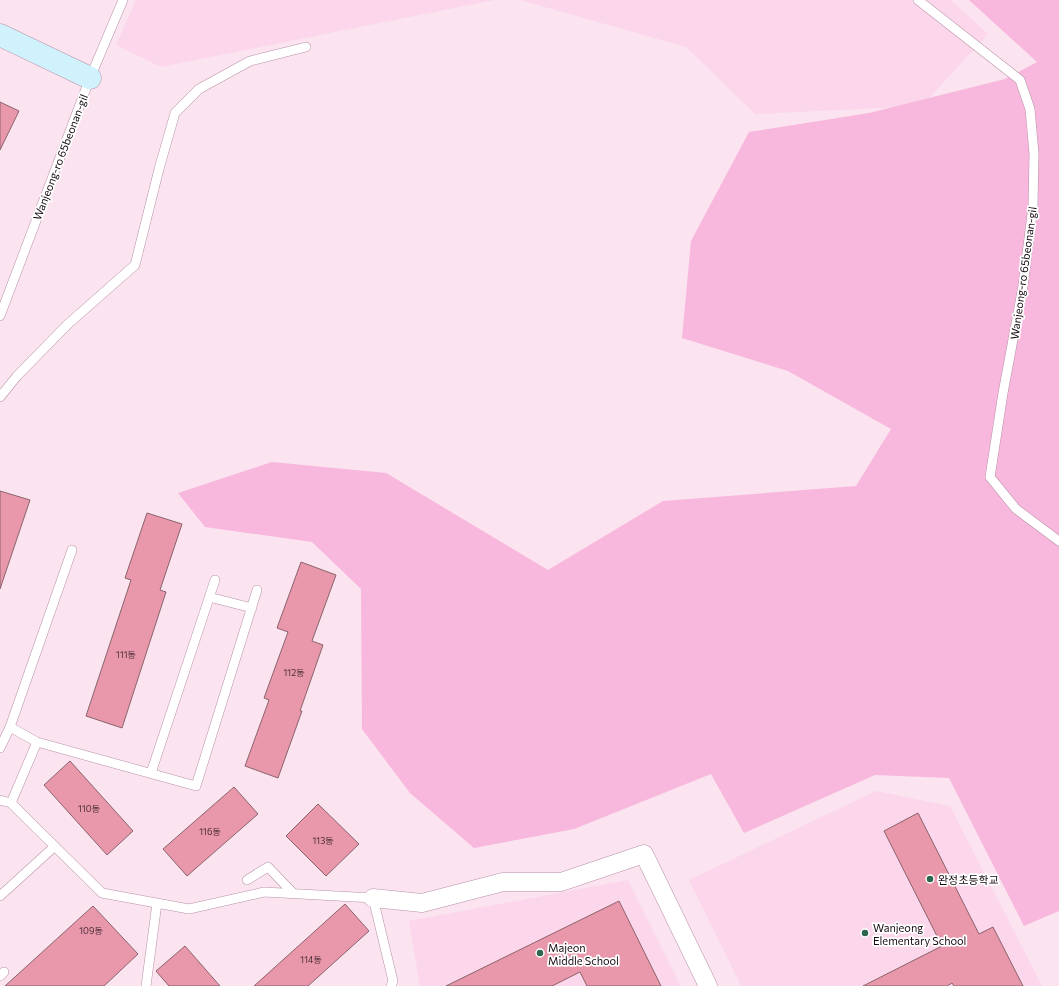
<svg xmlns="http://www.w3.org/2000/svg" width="1059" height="986" font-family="Commissioner,'Noto Sans KR',sans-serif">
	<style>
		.built { fill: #fcd6eb }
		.green { fill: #f8b7dc }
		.building { fill: #e998ab; stroke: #8a636c }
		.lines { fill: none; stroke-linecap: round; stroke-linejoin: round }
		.lane-casing { stroke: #b892a7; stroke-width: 10 }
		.street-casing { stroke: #b892a7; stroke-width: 19 }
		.secondary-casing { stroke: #b892a7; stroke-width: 23 }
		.lane { stroke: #fff; stroke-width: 9 }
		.street { stroke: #fff; stroke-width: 18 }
		.secondary { stroke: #d0f2fd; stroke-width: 22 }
		.poi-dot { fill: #2c654d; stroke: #fff; stroke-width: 1.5 }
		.labels { text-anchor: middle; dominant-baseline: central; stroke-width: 3.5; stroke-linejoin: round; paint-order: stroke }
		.number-label { font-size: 9px; fill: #4a2d37 }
		.street-label { font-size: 11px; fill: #150910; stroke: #fff }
		.poi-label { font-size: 11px; fill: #150910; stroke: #fff; text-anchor: start }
	</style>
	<rect width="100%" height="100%" fill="#fbe3f0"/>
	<path class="built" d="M136 0H494L161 67 116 45Z
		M520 0H951L988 34 922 106 755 114 686 47Z
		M876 791 950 806 1042 986H741L689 880Z
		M628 880 681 986H420L409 921Z"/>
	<path class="green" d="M969 0H1059V911L1024 926 949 778 875 775 744 833 711 774 574 829 474 848 410 793 362 729 361 589 312 542 205 527 178 493 272 462 386 473 548 570 663 501 856 486 891 429 788 371 682 338 691 241 749 132 869 113 1005 79 1037 62Z"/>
	<path class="building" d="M0 102 19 111 0 150Z
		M0 491 30 500 0 589Z
		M147 513 182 524 160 590 166 592 122 728 86 716 131 580 125 578Z
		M301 562 336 575 312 641 323 645 300 711H302L278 778 245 766 269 700 264 698 288 632 277 628Z
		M70 761 133 831 107 855 44 785Z
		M234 787 258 814 187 876 163 849Z
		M318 804 359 844 326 876 286 836Z
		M918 813 979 934 993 927 1023 986H954L952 983 947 986H863L942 946 884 831Z
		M619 901 661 986H587L580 972 552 986H446Z
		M345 904 369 931 308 986H254Z
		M93 906 138 954 104 986H5Z
		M185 946 220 986H169L156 971Z"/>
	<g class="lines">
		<g class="lane-casing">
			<path id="lane" d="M918 0 1020 80 1030 109 1034 154 1033 206 1023 286 1003 393 990 477 1016 509 1059 541
				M0 316 90 78 123 0
				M0 397 17 376 68 324 135 265 159 169 175 113 199 89 250 61 306 47
				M72 550 10 727 37 742 196 786 257 590
				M209 597 252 608
				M0 748 10 727
				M151 773 215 580
				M0 800 11 803 102 893 189 909 264 892 373 898 393 981 391 986
				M11 803 37 742
				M247 880 268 867 293 893
				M0 896 55 846
				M0 976 4 972
				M146 986 157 903"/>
		</g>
		<g class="street-casing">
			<path id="street" d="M373 898 422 903 503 882H561L644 854 708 986"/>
		</g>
		<g class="secondary-casing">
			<path id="secondary" d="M0 35 90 78"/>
		</g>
		<use href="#lane" class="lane"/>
		<use href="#street" class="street"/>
		<use href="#secondary" class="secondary"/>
	</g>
	<g class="poi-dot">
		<circle cx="930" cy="879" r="4"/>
		<circle cx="865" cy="933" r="4"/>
		<circle cx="540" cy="953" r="4"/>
	</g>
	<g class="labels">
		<g class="number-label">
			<text x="126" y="654">111동</text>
			<text x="294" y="672">112동</text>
			<text x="89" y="808">110동</text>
			<text x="210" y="831">116동</text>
			<text x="323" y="840">113동</text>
			<text x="91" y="930">109동</text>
			<text x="311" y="959">114동</text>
		</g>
		<g class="street-label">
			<text transform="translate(60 157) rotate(-69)">Wanjeong-ro 65beonan-gil</text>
			<text transform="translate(1023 273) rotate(-82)">Wanjeong-ro 65beonan-gil</text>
		</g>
		<g class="poi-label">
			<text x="938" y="879">완정초등학교</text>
			<text x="873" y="927">Wanjeong<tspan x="873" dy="13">Elementary School</tspan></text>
			<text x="548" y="947">Majeon<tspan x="548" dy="13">Middle School</tspan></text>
		</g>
	</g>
</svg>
